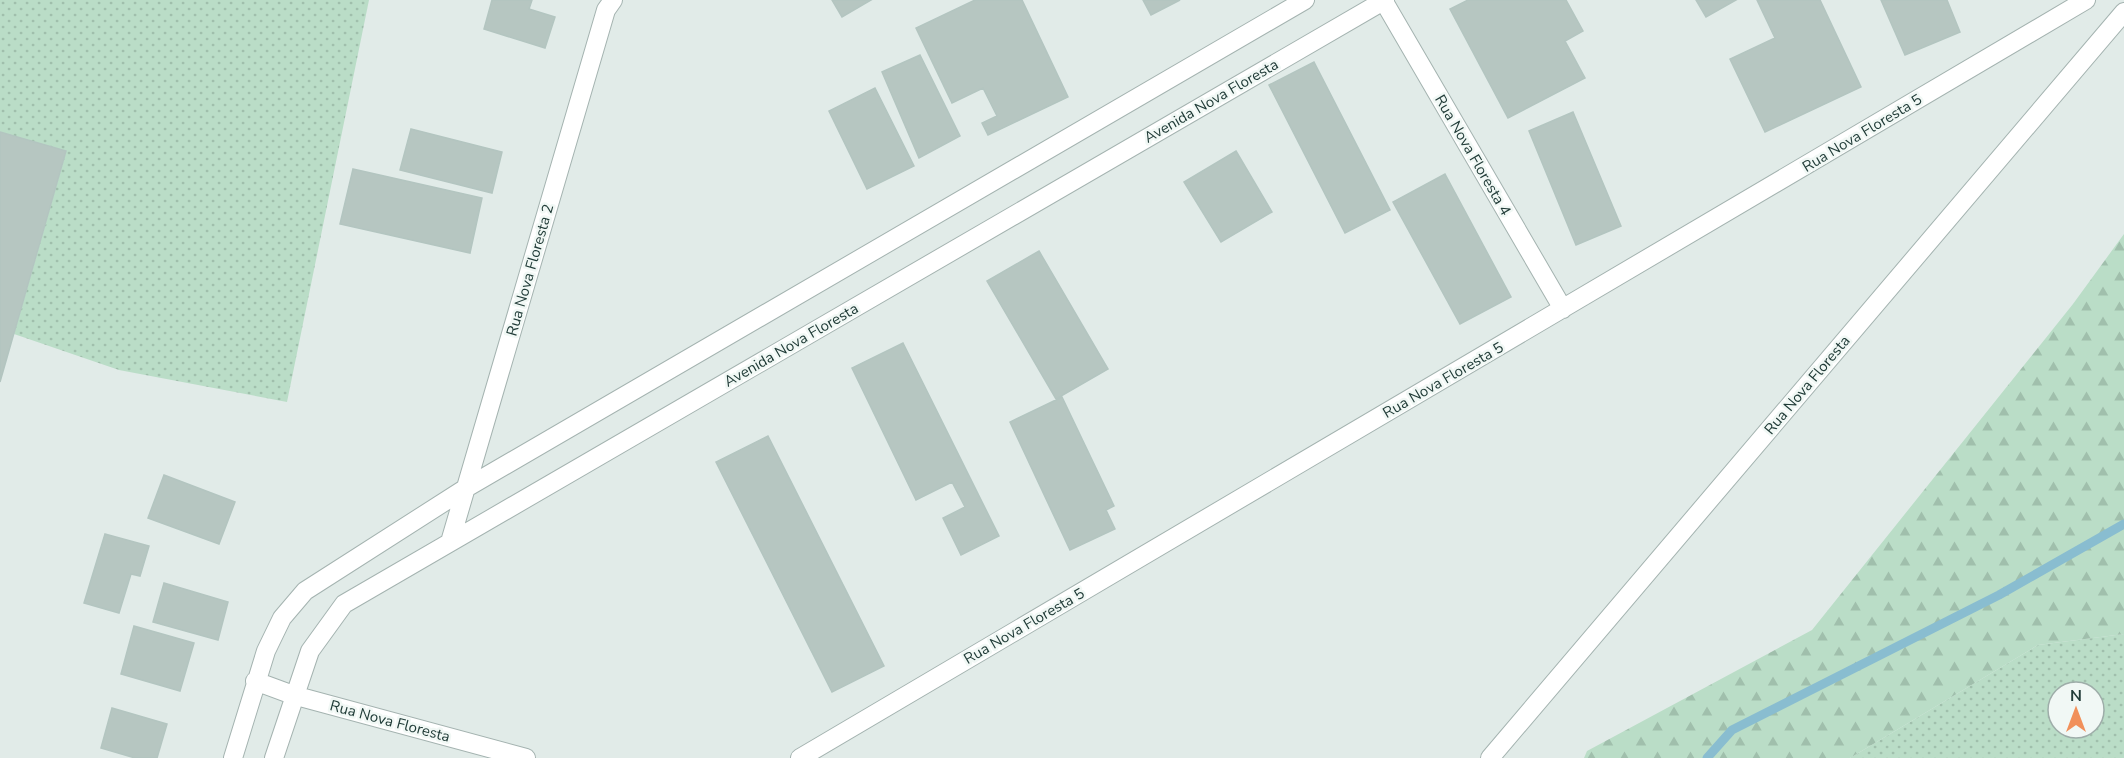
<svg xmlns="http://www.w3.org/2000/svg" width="2124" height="758" font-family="'Nunito Sans',sans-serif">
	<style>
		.grass { fill: url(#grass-dots); fill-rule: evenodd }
		.forest { fill: url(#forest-firs) }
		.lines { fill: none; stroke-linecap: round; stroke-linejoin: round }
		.stream { stroke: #89bdd0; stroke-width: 9 }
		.building { fill: #b6c6c1; stroke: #b3c5c0; stroke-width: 1.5 }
		.minor-casing { stroke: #a4b3b0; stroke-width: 20 }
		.minor { stroke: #fff; stroke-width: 18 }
		.labels { text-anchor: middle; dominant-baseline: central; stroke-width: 5; stroke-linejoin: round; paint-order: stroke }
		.street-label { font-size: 15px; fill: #213c38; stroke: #f1f8f5 }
	</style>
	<defs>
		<pattern id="grass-dots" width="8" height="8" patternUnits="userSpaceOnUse" patternTransform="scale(1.5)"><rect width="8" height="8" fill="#baddc7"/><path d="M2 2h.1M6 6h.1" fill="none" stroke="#a0bfac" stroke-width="1.8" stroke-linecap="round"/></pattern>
		<pattern id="forest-firs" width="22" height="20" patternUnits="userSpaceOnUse" patternTransform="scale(1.5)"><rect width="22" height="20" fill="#baddc7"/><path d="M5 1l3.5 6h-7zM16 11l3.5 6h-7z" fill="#a0bfac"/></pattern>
	</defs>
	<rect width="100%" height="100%" fill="#e1ebe8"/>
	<path class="grass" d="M0 0H369L287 402 119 370 14 334 66 152 0 132Z
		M2124 634V758H1850L2038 645ZM2058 692H2094V728H2058Z"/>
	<path class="forest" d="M2124 234V634L2038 645 1850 758H1584L1587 751 1812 630 2073 304Z"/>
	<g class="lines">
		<path class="stream" d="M1707 758 1732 730 1999 595 2124 524"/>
	</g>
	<path class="building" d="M492 0H532L529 9 555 17 545 48 484 29Z
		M832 0H871L842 17Z
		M975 0H1022L1068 97 988 135 982 123 997 116 983 88 952 103 916 28Z
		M1143 0H1180L1151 15Z
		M1468 0H1566L1583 31 1565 41 1585 78 1508 118 1450 9Z
		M1696 0H1736L1706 17Z
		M1757 0H1820L1861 87 1765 132 1730 59 1775 38Z
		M1881 0H1947L1960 32 1905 55Z
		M920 55 960 136 919 158 882 72Z
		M1314 62 1390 210 1345 233 1269 85Z
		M875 88 914 166 867 189 829 111Z
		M1573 112 1621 226 1576 245 1529 131Z
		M411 129 502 152 492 193 400 170Z
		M0 132 66 151 0 382Z
		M1236 151 1272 212 1221 242 1184 182Z
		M353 169 482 198 470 253 340 224Z
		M1445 174 1511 297 1460 324 1393 202Z
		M1039 251 1108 369 1056 399 987 281Z
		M903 343 999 536 961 555 943 518 965 507 952 482 916 500 852 368Z
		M1062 397 1114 506 1106 510 1115 529 1070 550 1010 422Z
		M768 436 884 666 832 692 716 462Z
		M164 475 235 502 219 544 148 518Z
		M105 534 149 546 140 576 131 574 119 613 84 603Z
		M164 583 228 602 218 640 153 622Z
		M134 626 194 643 180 691 121 674Z
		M112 708 167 724 157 758H135L101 748Z"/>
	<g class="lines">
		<g class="minor-casing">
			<path id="minor" d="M1383 0 1563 309
				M450 542 606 10 613 0
				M255 681 293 695 526 758
				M233 758 266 651 282 618 305 591 466 488 1305 0
				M274 758 310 651 344 604 1385 0
				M800 758 2086 0
				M1490 758 2124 12"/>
		</g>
		<use href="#minor" class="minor"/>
	</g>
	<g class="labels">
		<g class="street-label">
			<text transform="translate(1211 101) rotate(-30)">Avenida Nova Floresta</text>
			<text transform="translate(1862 133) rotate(-31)">Rua Nova Floresta 5</text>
			<text transform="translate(1473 155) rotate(60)">Rua Nova Floresta 4</text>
			<text transform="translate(530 270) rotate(-74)">Rua Nova Floresta 2</text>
			<text transform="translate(791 345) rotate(-30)">Avenida Nova Floresta</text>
			<text transform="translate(1443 380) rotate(-30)">Rua Nova Floresta 5</text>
			<text transform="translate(1807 385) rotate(-50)">Rua Nova Floresta</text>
			<text transform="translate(1024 626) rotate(-30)">Rua Nova Floresta 5</text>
			<text transform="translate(390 721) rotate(15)">Rua Nova Floresta</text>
		</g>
	</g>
	<g transform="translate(2076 710)"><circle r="28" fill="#f1f8f5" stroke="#9eada9" stroke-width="1.5"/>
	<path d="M0-4.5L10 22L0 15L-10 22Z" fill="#f1905a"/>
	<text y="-9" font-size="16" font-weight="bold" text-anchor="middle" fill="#213c38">N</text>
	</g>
</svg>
